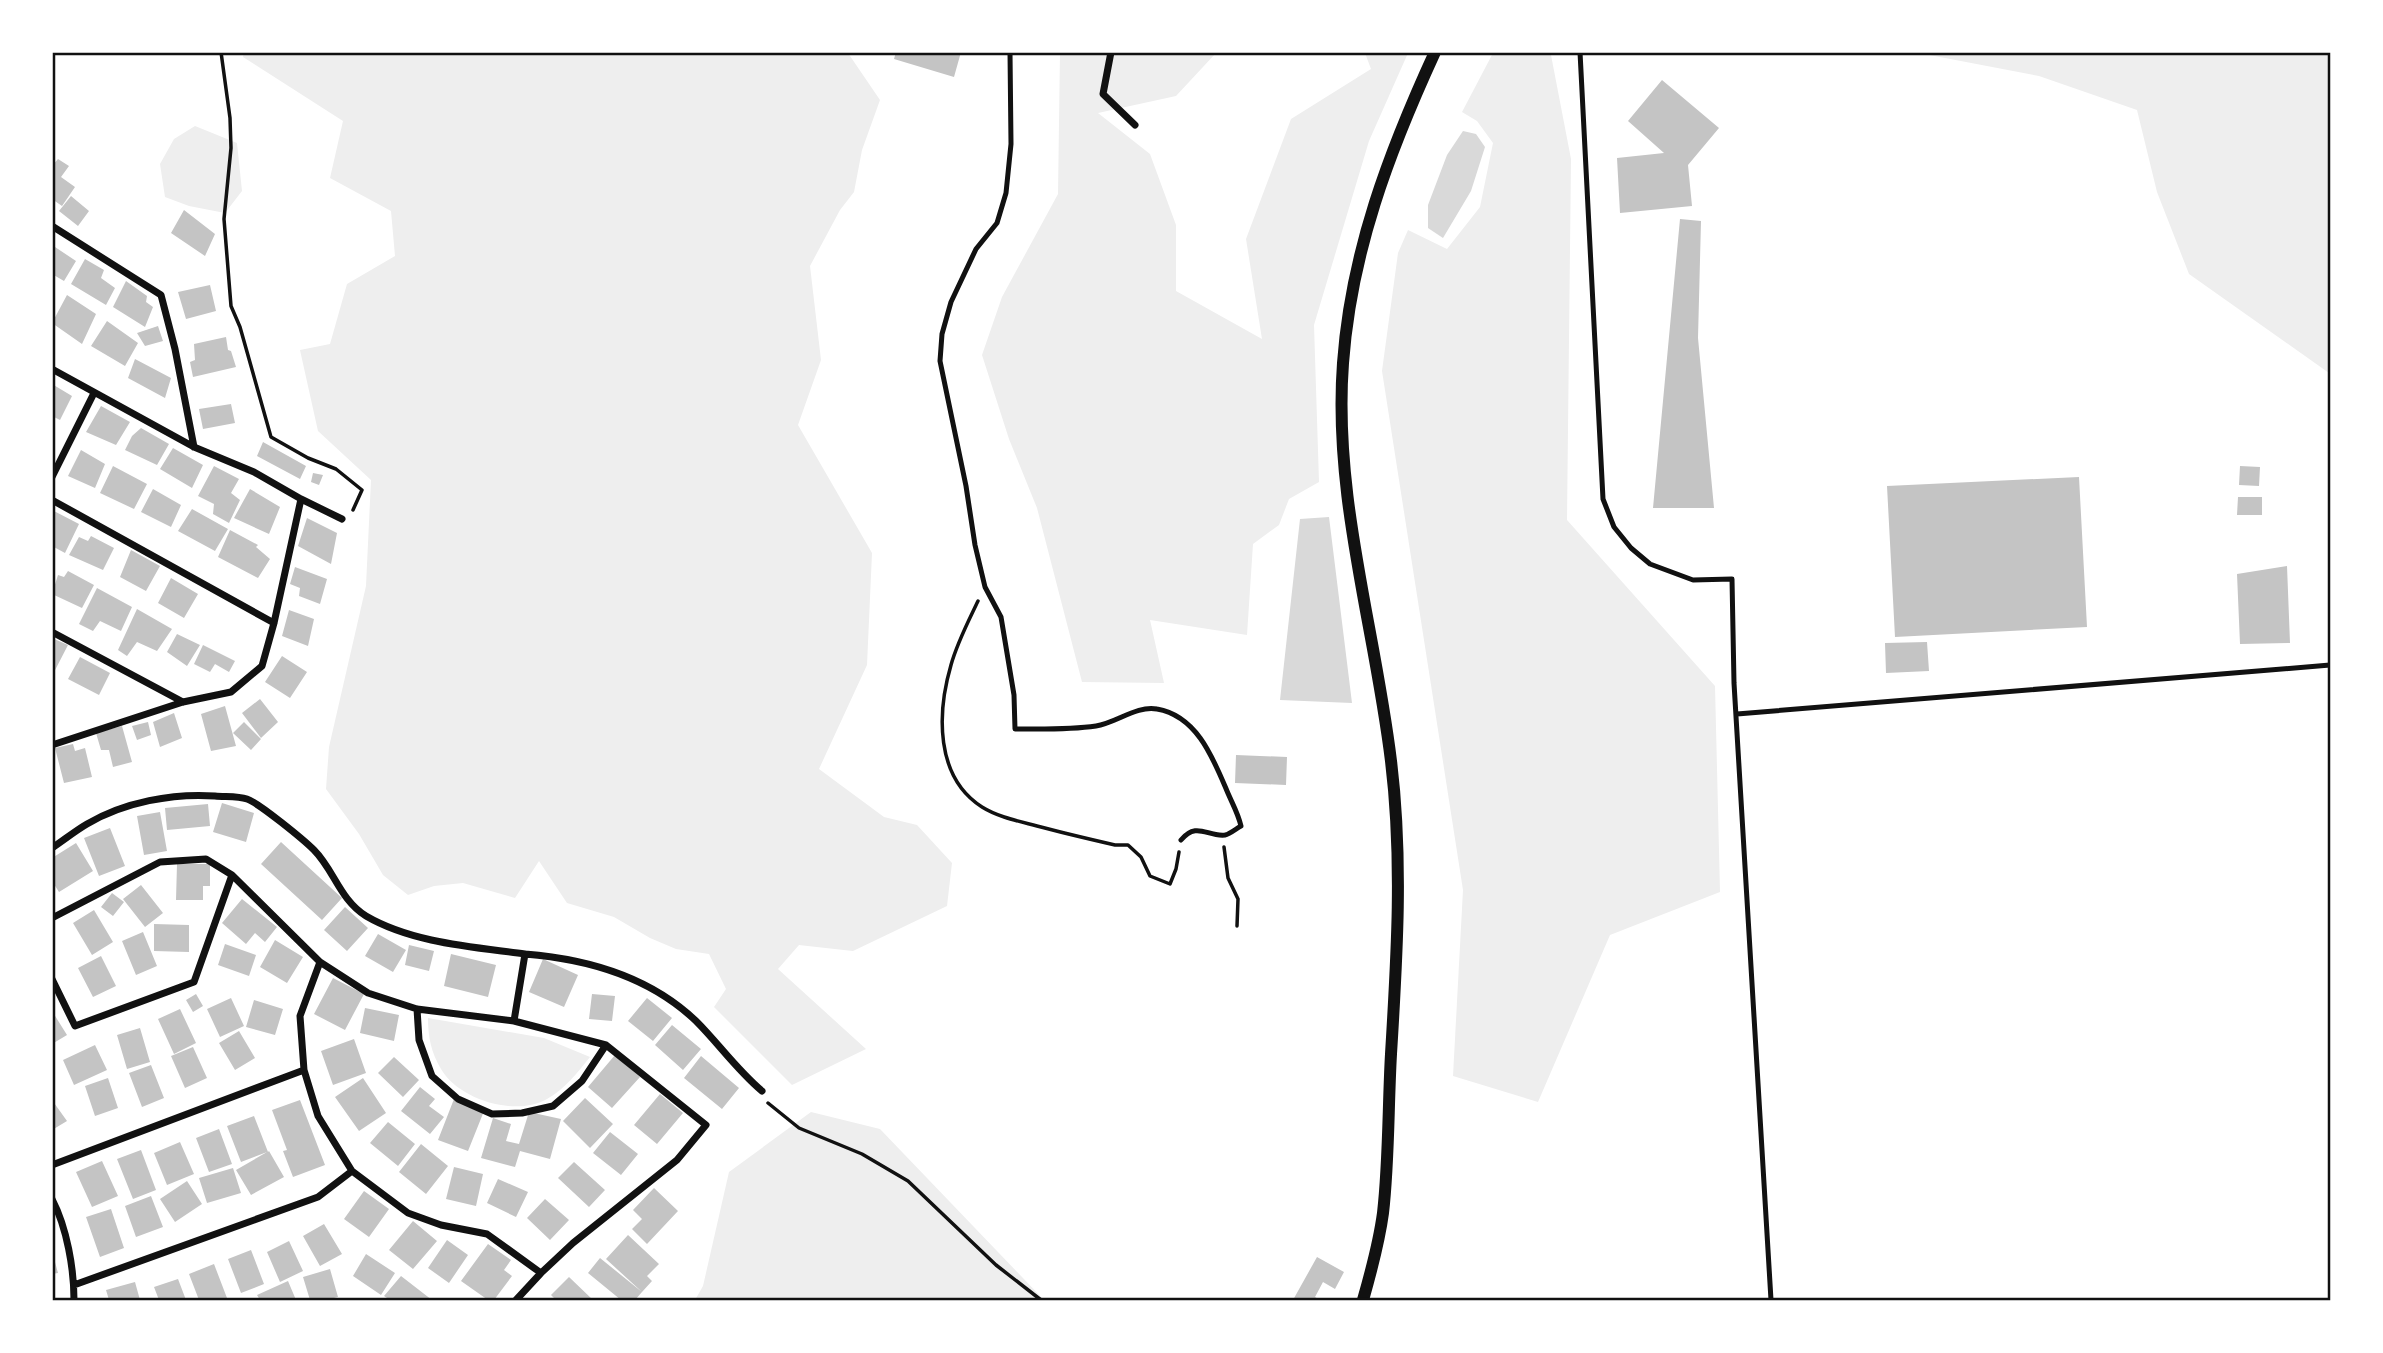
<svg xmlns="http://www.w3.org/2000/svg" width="2383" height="1353" font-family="Raleway,sans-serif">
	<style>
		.green { fill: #eee }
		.water { fill: #d9d9d9 }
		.building { fill: #c4c4c4 }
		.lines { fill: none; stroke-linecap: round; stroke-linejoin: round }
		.path { stroke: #111; stroke-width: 3.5 }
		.service { stroke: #111; stroke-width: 5 }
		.minor { stroke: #111; stroke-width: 7 }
		.tertiary { stroke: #111; stroke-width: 12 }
		.neatline { fill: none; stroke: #111; stroke-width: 2.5 }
	</style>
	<rect width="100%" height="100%" fill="#fff"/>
	<path class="green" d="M244 52 848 53 880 100 862 150 854 192 840 210 810 266 821 360 798 425 872 553 867 665 819 769 884 817 917 825 952 863 947 906 853 951 799 945 778 969 866 1049 792 1085 714 1007 726 989 709 954 676 949 650 938 614 917 567 903 539 861 515 898 463 883 434 886 408 895 383 875 359 834 326 789 329 747 366 586 371 480 318 431 300 350 330 344 347 284 395 256 391 211 330 178 343 121 243 57Z
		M1060 53H1216L1176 96 1098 113 1150 154 1176 225V291L1262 339 1246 239 1291 119 1371 69 1365 53H1408L1369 141 1314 325 1319 482 1289 499 1279 525 1253 544 1247 635 1150 620 1164 683 1082 682 1037 508 1009 439 982 355 1002 297 1058 194Z
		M1493 53 1549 52 1551 55 1571 159 1567 520 1715 686 1720 892 1610 935 1538 1102 1453 1076 1463 890 1382 371 1398 253 1408 230 1447 249 1480 207 1493 143 1477 121 1462 112Z
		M1919 53H2330V509L2328 507 2329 373 2189 274 2157 192 2137 110 2039 76Z
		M195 126 237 143 242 191 225 213 189 206 165 197 160 164 174 139Z
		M428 1018 544 1038 590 1057C577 1073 565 1089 547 1099 516 1117 459 1100 441 1069 431 1052 428 1037 428 1018Z
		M811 1112 880 1129 1044 1300H695L703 1286 729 1172Z"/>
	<path class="water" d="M1463 131 1476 134 1485 147 1471 191 1443 238 1428 228V205L1447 155Z
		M1329 517 1352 703 1280 700 1300 519Z"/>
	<path class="building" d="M896 52H961L954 77 894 59Z
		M1662 80 1719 128 1688 165 1692 206 1620 213 1617 158 1664 153 1628 121Z
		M58 159 69 166 61 177 75 187 62 206 52 199V166Z
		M71 196 89 211 78 226 59 211Z
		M184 210 215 234 205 256 171 233Z
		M1680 219 1701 221 1698 338 1714 508H1653Z
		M52 245 76 261 64 281 52 274Z
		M85 259 104 270 101 278 115 288 106 305 71 284Z
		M126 281 147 296 146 302 153 307 145 327 113 307Z
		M210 285 216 311 186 319 178 292Z
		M67 295 96 314 82 344 52 323Z
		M107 321 138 343 125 366 91 346Z
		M158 326 163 341 145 346 137 333Z
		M226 337 228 350 231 351 236 367 193 377 190 362 195 360 194 344Z
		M135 359 171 378 165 398 128 378Z
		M52 384 72 396 60 420 52 416Z
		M231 404 235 423 203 429 199 409Z
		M101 406 130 422 116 445 86 432Z
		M141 428 169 444 157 465 125 450 132 436Z
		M263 442 306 466 300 479 257 456Z
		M173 448 203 465 192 488 160 469Z
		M81 450 105 464 95 488 68 476Z
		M113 466 147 484 134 509 100 493Z
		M214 466 239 479 231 493 240 500 229 523 213 514 214 504 198 496Z
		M2240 466 2260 467 2259 486 2239 485Z
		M313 473 323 475 319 485 311 482Z
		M2079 477 2087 627 1895 637 1887 486Z
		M153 489 181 505 171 527 141 512Z
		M250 489 280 507 269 534 234 518Z
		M2238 497H2262V515H2237Z
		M192 509 228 529 215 551 178 531Z
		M52 510 79 524 65 553 52 546Z
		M307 518 337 533 331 564 298 546Z
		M230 530 258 545 256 547 270 559 258 578 218 557Z
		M91 536 114 548 103 570 69 555 79 537 88 541Z
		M131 550 160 566 146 591 120 577Z
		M2287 566 2290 643 2240 644 2237 574Z
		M295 567 327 579 320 604 299 596 300 588 290 584Z
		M68 571 94 585 82 608 52 594 58 575 64 577Z
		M171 578 198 594 184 618 158 603Z
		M97 588 132 607 121 631 100 621 93 631 79 624Z
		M137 609 172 629 157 651 137 642 127 656 118 650Z
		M289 610 314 619 308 646 282 636Z
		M177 634 200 645 187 666 167 652Z
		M52 638 68 645 52 676Z
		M1927 642 1929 671 1886 673 1885 643Z
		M203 645 235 661 229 672 215 664 210 672 194 664Z
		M282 656 307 672 290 698 265 682Z
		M80 657 110 673 99 695 68 679Z
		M260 699 278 722 261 738 242 713Z
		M225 706 236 746 211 751 201 714Z
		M174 713 182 738 160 747 153 722Z
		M148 722 151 735 137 740 132 726Z
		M244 722 261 739 251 750 233 733Z
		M122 726 132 762 113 767 109 750H101L96 733Z
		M73 744 75 751 85 748 92 777 64 783 55 748Z
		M1236 755 1287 757 1286 785 1235 783Z
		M222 803 254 813 246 842 213 832Z
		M208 804 210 826 167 830 165 808Z
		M160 812 167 851 144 855 137 816Z
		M110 828 125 866 99 876 84 838Z
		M281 842 342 898 322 920 261 864Z
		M76 843 93 871 59 892 52 881V858Z
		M177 864H210V886H203V900H176Z
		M141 885 163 913 145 927 123 899Z
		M112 893 124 902 113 916 101 907Z
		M242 899 277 927 265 942 255 933 246 944 222 923Z
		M345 907 368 928 347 951 324 930Z
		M94 910 113 942 92 955 73 923Z
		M154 924 189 925V952L154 951Z
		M143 932 157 966 136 975 122 941Z
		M378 934 406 950 393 972 365 956Z
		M275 940 303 957 287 983 260 967Z
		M225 944 256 955 249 976 218 965Z
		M409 945 434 951 429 971 405 965Z
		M451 954 496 965 488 997 444 986Z
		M101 956 116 986 93 997 78 968Z
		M543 959 578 975 564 1007 529 992Z
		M333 978 364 994 345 1030 314 1014Z
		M196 994 203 1006 193 1012 186 1000Z
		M592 994 615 996 612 1021 589 1019Z
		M231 998 244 1026 220 1037 207 1009Z
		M647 998 672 1018 653 1041 628 1021Z
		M254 1000 283 1009 275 1035 246 1027Z
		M365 1008 399 1015 394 1041 360 1033Z
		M180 1009 196 1043 174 1054 158 1019Z
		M52 1011 67 1035 52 1044Z
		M672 1025 701 1049 683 1070 655 1045Z
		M140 1028 150 1062 127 1069 117 1035Z
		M239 1031 255 1058 235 1070 219 1043Z
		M354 1039 366 1073 333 1085 321 1051Z
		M95 1045 107 1070 74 1085 63 1060Z
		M193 1047 207 1078 185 1088 171 1056Z
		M615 1055 640 1077 612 1108 588 1087Z
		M701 1056 739 1088 722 1109 684 1078Z
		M394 1057 419 1080 403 1097 378 1073Z
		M151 1065 164 1098 142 1107 129 1073Z
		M108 1078 118 1108 95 1116 85 1086Z
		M363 1078 386 1113 359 1131 335 1097Z
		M420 1087 435 1099 429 1106 444 1117 430 1134 401 1111Z
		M660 1094 683 1113 657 1144 634 1125Z
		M585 1098 613 1124 590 1148 563 1121Z
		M454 1099 484 1111 468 1151 438 1140Z
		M52 1100 67 1121 52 1130Z
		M300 1100 325 1165 293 1177 283 1151 287 1150 272 1110Z
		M529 1112 561 1119 550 1159 520 1151 515 1167 481 1158 493 1118 511 1124 506 1141 519 1144Z
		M254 1116 268 1152 269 1151 284 1177 251 1195 236 1170 267 1152 241 1162 227 1126Z
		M388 1122 415 1144 398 1166 370 1143Z
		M219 1129 232 1164 209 1172 196 1138Z
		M610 1132 638 1154 621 1175 593 1153Z
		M180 1142 194 1174 167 1185 154 1153Z
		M421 1144 448 1166 426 1194 399 1172Z
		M141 1150 156 1190 133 1199 117 1159Z
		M102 1161 118 1196 92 1207 76 1172Z
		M574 1162 605 1190 589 1207 558 1178Z
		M454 1167 483 1174 476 1206 446 1199Z
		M233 1168 241 1193 207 1203 199 1178Z
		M498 1179 528 1192 516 1217 487 1203Z
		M187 1181 202 1204 175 1222 160 1199Z
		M654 1188 678 1211 647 1244 632 1229 642 1219 633 1210Z
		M364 1191 389 1209 369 1237 344 1219Z
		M151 1196 163 1227 136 1237 125 1206Z
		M545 1199 569 1220 550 1240 527 1218Z
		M111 1209 124 1248 100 1257 86 1217Z
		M413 1221 437 1241 413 1269 389 1250Z
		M324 1224 342 1254 320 1266 303 1236Z
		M628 1235 659 1264 647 1276 652 1281 642 1292 606 1259Z
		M447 1240 468 1255 449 1283 428 1268Z
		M289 1241 303 1271 280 1282 267 1252Z
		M488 1244 511 1260 504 1270 512 1276 494 1300H488L461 1281Z
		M251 1250 264 1284 241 1293 228 1259Z
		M52 1251 58 1273 52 1274Z
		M366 1254 395 1273 381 1295 353 1276Z
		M1317 1257 1344 1272 1335 1289 1323 1282 1315 1297 1320 1300H1293Z
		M600 1258 642 1292 635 1300H621L588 1273Z
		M214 1264 227 1298 220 1300H199L189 1274Z
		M330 1269 338 1297 326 1300H310L303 1277Z
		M401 1276 432 1300H390L384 1296Z
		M569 1277 593 1300H556L551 1295Z
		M178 1279 186 1300H159L154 1287Z
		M288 1281 296 1300H260L257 1295Z
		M135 1282 140 1300H109L106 1290Z"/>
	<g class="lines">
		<path class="path" d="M221 52 230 118 231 148 224 219 231 306 240 327 271 437 308 458 336 469 362 490 353 510
			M978 601C968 622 957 643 951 665 937 713 935 777 982 807 998 817 1018 821 1037 826 1063 833 1089 839 1115 845H1128L1141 857 1150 876 1170 884 1176 869 1179 852
			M1224 847 1228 878 1238 899 1237 926
			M768 1103 799 1128 862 1154 908 1181 996 1265 1041 1300"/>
		<path class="service" d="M1010 52 1011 144 1006 193 997 223 976 249 951 302 942 334 940 361 966 486 975 545 985 587 1001 617 1014 695 1015 729C1042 729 1069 730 1096 726 1116 723 1137 705 1157 709 1197 716 1213 758 1227 791 1232 803 1238 813 1241 826 1237 828 1230 834 1225 835 1207 837 1197 821 1181 840
			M1580 52 1603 499 1614 527 1631 548 1650 564 1693 580 1732 579 1734 683 1771 1300
			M1737 714 2330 665"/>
		<path class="minor" d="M1111 52 1103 94 1135 125
			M52 226 161 295 175 349 194 447
			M52 369 194 447 254 472 301 499 274 623 262 666 231 692 183 702 52 745
			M52 477 94 393
			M301 499 342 519
			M52 500 274 623
			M52 632 183 702
			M52 848C64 840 75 831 87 824 124 802 173 793 215 796 225 797 238 796 247 799 259 803 304 840 314 850 334 870 340 900 366 916 412 943 474 947 525 954L514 1021
			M52 918 160 862 206 859 232 875 320 962 368 993 417 1009 514 1021 606 1045 706 1125 677 1160 573 1243 541 1273 516 1300
			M525 954C588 959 650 977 696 1021 719 1044 737 1070 762 1091
			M320 962 300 1016 304 1070 318 1116 352 1171 408 1213 441 1225 487 1234 541 1273
			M52 979 75 1026 194 982 232 875
			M417 1009 419 1040 432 1076 458 1099 492 1114 522 1113 553 1106 582 1081 606 1045
			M52 1165 304 1070
			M52 1199C67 1228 74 1269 74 1300
			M74 1285 318 1197 352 1171"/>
		<path class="tertiary" d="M1363 1300C1371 1272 1379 1243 1383 1213 1389 1161 1388 1107 1391 1054 1397 956 1403 859 1391 761 1375 628 1333 497 1343 363 1351 252 1389 152 1435 52"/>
	</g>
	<rect width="2383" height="1353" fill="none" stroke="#ffffff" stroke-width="108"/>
	<rect x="54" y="54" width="2275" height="1245" class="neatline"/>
</svg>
